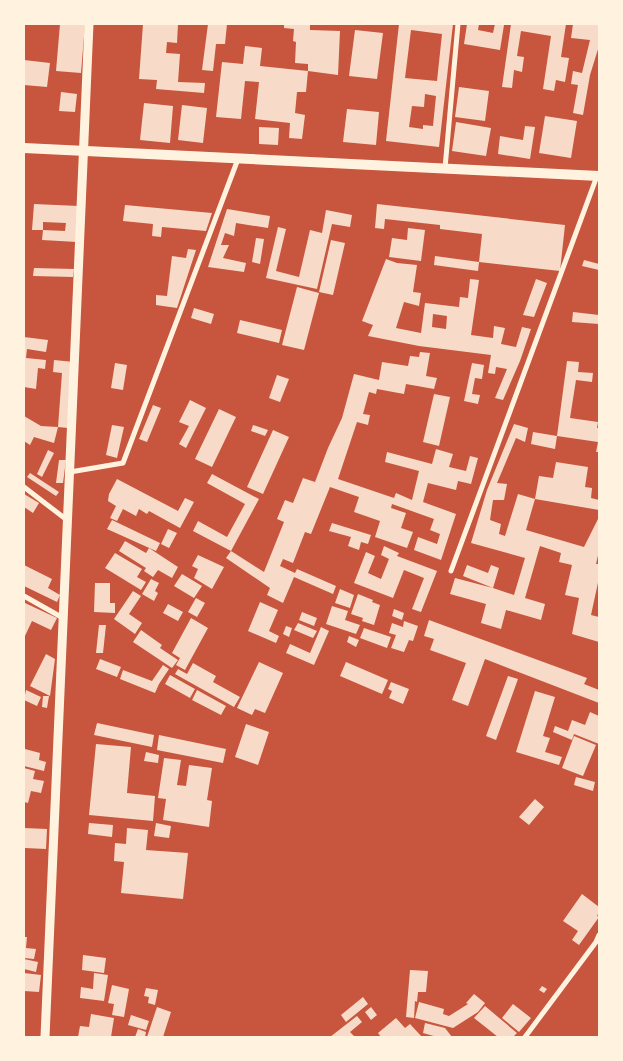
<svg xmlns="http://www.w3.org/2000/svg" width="623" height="1061" font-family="Lato,sans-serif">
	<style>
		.building { fill: #f7dbc8; fill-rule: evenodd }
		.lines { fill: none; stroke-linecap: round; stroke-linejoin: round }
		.minor { stroke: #fff3e0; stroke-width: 5 }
		.tertiary { stroke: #fff3e0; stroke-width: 9 }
		.secondary { stroke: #fff3e0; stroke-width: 10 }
	</style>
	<rect width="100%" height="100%" fill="#c8553d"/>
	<path class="building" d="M60 24H85L81 73 56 71Z
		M143 24H178L177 43 167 42 166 53 180 54 178 82 205 83 204 93 156 89 157 80 139 79Z
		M208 24H227L225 44H216L213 71 202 70Z
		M284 24H310V30L340 31 338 75 308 71V64L295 63 296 42 293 41 294 29 284 28Z
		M399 24H453L439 147 386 141ZM411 30 442 34 437 81 405 78ZM425 94 436 96 433 126 423 125V129L409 127 412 106 424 107Z
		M467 24H479L478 30 493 33 495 24 504 25 500 50 464 44Z
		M511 24H566L561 57 569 58 565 82 556 80 554 91 543 89 551 36 521 31 517 56 524 57 522 72 514 70 512 88 502 87Z
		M573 24H599V46L590 75 583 115 573 113 578 85 571 84 573 71 582 73 590 40 571 38Z
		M355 30 383 33 377 79 349 76Z
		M245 46 262 48 260 66 308 71 306 92H297L295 113 305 115 302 139 289 138 290 123 255 119 259 82 245 81 241 119 216 117 222 62 243 64Z
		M24 60 50 63 47 87 24 85Z
		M459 87 489 91 485 121 455 117Z
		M61 92 77 94 75 112 59 111Z
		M144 103 173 106 170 143 140 140Z
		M182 105 207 108 203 143 178 140Z
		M347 109 379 112 376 145 343 142Z
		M545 116 577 121 571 158 539 153Z
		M456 122 491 128 486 156 452 151Z
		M525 126 535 127 530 159 498 154 500 136 523 140Z
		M259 127 279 128 278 145 259 144Z
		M34 204 79 206 77 242 42 240 43 230 65 231 66 223 43 222V230H32Z
		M377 204 565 225 560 271 479 262 482 234 440 229V225L385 219 384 229 375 228Z
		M125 205 212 213 206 231 162 227 161 237 152 236 153 224 123 221Z
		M227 209 270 216 268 228 236 223 234 236 225 233 221 245H229L223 258 246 263 244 272 208 267Z
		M326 210 352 215 350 227 332 224 317 289 266 278 278 227 286 229 276 271 299 277 310 230 322 233Z
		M408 228 425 230 421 261 389 257 392 238 407 240Z
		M256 238 264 239 260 264 252 262Z
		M331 240 345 243 333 295 319 292Z
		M188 249 196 250 177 308 156 305V295L167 296 172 256 186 258Z
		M435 256 479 262 478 271 434 265Z
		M386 259 397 263 417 265 413 292 421 293 419 306 404 302 396 328 421 333 425 303 459 307 460 297 468 298 470 279 479 280 471 335 493 338 494 326 505 328 501 344 516 347 522 327 531 329 520 361 503 400 495 398 507 369 496 367 495 374 488 373 491 355 419 346 368 336 373 325 362 321ZM433 314 447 316 446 329 432 327Z
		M584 260 599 264V270L582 266Z
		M34 268 74 269 73 277 33 276Z
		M536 279 547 283 534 317 523 315Z
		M297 287 319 293 304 350 282 345Z
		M194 308 214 314 211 324 191 318Z
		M573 312 599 315V324L572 322Z
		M240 320 282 330 279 343 237 333Z
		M24 337 48 340 46 352 27 349 26 358 46 360 45 369 38 368 36 389 24 387Z
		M420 352 430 353 426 376 437 378 434 389 406 384 404 394 377 389 376 394 369 392 363 414 370 415 368 425 357 422 338 479 394 498 396 493 412 500 419 471 385 462 387 452 432 464 436 449 453 454 449 467 466 471 470 456 478 458 471 484 458 481 456 490 428 483 423 502 456 514 441 560 414 550 418 537 437 544 440 534 430 530 434 519 392 504 391 508 406 513 401 528 413 532 407 548 375 537 380 521 354 512 359 497 330 487 311 534 305 532 293 563 283 559 280 566 295 573 297 569 336 586 333 594 294 577 283 603 267 595 270 588 226 558 231 551 193 531 198 521 227 537 245 504 207 483 212 474 259 499 231 551 264 572 284 522 277 519 285 500 293 503 303 478 315 482 328 448 342 418 354 374 379 380 382 362 408 366 410 356 419 357Z
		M54 360 74 362 68 428 58 427 54 443 34 437 30 445 24 441V416L41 426 58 427 62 373 53 372Z
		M567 361 579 362 578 372 593 373 592 382 576 380 570 418 598 422 597 428H599V452H596L598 442 557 436Z
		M115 363 127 365 123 390 111 388Z
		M472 363 484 365 482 379 475 378 472 394 480 395 478 404 464 401Z
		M277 375 289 379 280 402 269 398Z
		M434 394 450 397 439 446 423 442Z
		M190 400 206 408 186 448 179 444 189 426 179 422Z
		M153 405 161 408 147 442 139 439Z
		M219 409 236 417 212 467 195 459Z
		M514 424 528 428 525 442 516 438 497 483 507 484 504 500H493L490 520 501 524 499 534 505 536 518 494 535 499 526 530 584 547 599 517V551L596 564H599V578L591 615 599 617V642L572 634 579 598 565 595 572 565 559 562 561 553 540 546 525 598 545 604 541 620 506 610 501 629 481 623 486 604 450 594 455 578 493 588 463 576 467 565 488 573 491 565 499 568 493 588 514 595 525 558 471 543 487 490Z
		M112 425 124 427 117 458 106 455Z
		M253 425 268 430 265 436 251 431Z
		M273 430 289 437 263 494 247 487Z
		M533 432 557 436 555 449 531 444Z
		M48 450 54 453 42 477 37 474Z
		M59 460H66L63 483H56Z
		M556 462 588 467 585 487 592 488 591 498 599 500V510L535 499 539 476 553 478Z
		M30 473 59 492 56 496 27 477Z
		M117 479 178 511 185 498 194 502 180 528 149 511 147 514 139 509 136 516 123 509 117 521 110 518 116 506 108 501 109 494Z
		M24 494 39 503 33 513 24 507Z
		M112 520 160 543 156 551 107 529Z
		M332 523 371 535 368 544 361 542 359 550 348 546 351 537 329 531Z
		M168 529 177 533 169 548 161 544Z
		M125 541 146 553 149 548 178 567 172 578 158 570 153 577 144 571 146 568 119 551Z
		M384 546 399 553 397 556 437 571 421 612 412 609 424 578 404 570 393 598 354 583 366 552 375 556 368 573 381 579 389 559 381 555Z
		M115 553 142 569 137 577 146 582 141 590 105 568Z
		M198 555 224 567 212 589 194 578 198 569 192 566Z
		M24 565 52 579 48 588 60 595 57 602 24 586Z
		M182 574 202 586 194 598 174 586Z
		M151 579 159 583 155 591 158 593 154 601 142 594Z
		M95 583H110V603H115V613L94 612Z
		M340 589 354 595 350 608 335 603Z
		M133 591 141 596 129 614 142 623 135 634 114 619Z
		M358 594 373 600 372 602 380 605 374 625 362 621 363 618 351 614Z
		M196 598 205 603 197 617 188 612Z
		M260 602 278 610 269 631 279 636 276 643 248 631Z
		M25 603 57 618 51 630 32 621 24 638Z
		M168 604 183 612 178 621 163 613Z
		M332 606 348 611 345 620 360 625 356 634 326 624Z
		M394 609 404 613 402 620 392 616Z
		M302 612 317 618 314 626 299 620Z
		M191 618 208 628 185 670 176 665 180 658 172 653Z
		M429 620 587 678 584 684 599 690V703L485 659 468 706 452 700 466 663 430 650 434 639 424 636Z
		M404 621 418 626 413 641 409 640 404 652 391 648 396 635 389 633 392 623 403 627Z
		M298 623 317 631 313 638 294 630Z
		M99 625H106L103 653H96Z
		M286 626 292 628 289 637 283 634Z
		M321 627 329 631 314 665 286 653 290 644 310 653Z
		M364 628 391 637 387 648 360 638Z
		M141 630 162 645 160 648 178 660 172 668 133 642Z
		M349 636 359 640 356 647 347 642Z
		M46 654 55 659 50 696 30 686Z
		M100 659 121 667 117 677 96 669Z
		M259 662 283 673 265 713 255 709 252 715 237 708Z
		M346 662 388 680 382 694 340 676Z
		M193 663 216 676 213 682 240 697 234 707 175 674 178 669 187 674Z
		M163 665 169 669 159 684 155 693 120 679 123 670 152 681Z
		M170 675 195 689 190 698 165 684Z
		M508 676 518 679 496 740 486 736Z
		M391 682 409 689 403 704 389 698 392 691 388 689Z
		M26 690 41 697 37 706 24 700Z
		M197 690 226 706 221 715 192 700Z
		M535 691 555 697 543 736 550 738 545 752 562 757 559 765 516 752Z
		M43 696H49L47 708 42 707Z
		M590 712 599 716V732L598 736 599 737V744L574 734 572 740 553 732 555 726 568 731 572 720 585 725Z
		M97 723 154 735 152 747 94 735Z
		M246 724 269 732 258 765 235 757Z
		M159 735 226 749 223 763 157 750Z
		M574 736 596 745 583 776 562 768Z
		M96 744 131 747 127 793 155 796 153 821 89 815Z
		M25 749 40 753 39 760 46 762 44 771 24 766Z
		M146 752 159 755 158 763 144 761Z
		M164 758 181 760 177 785 186 786 189 765 212 768 207 800 212 801 209 827 163 820 166 799 158 798Z
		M24 768 35 771 33 779 44 781 41 793 31 791 28 803 24 802Z
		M576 777 595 782 593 791 574 785Z
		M535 799 544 807 529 825 519 817Z
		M89 823 113 825 112 837 88 834Z
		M156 823 171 826 169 838 154 836Z
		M24 828 47 829 46 849 25 848Z
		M127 828 148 830 146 850 188 853 183 899 121 893 124 862 114 861 115 843 126 844Z
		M582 894 599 907V912L597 916 599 917 579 945 572 940 578 931 563 921Z
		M24 937H27L26 948 36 949 34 959 24 958Z
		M83 955 106 958 104 973 82 970Z
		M24 959 38 962 36 972 24 969Z
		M410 970 428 971 426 992H418L417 1002 415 1001 414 1018 406 1017Z
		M24 973 41 975 39 992 24 991Z
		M94 973 108 975 104 1001 80 998 81 987 93 989Z
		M112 985 129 989 124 1017 112 1015 114 1004 108 1003Z
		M542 986 547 989 544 993 539 990Z
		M146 988 158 990 155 1005 148 1003 149 997 144 996Z
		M474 994 485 1003 478 1012 453 1028 415 1018 419 1002 444 1009 443 1014 449 1016 468 1004 466 1003Z
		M363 997 368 1004 346 1022 341 1015Z
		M513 1004 531 1018 519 1032 502 1018Z
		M485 1006 517 1033 513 1037H498L474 1018Z
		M157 1007 171 1012 163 1037H147Z
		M371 1007 377 1015 371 1020 365 1012Z
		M91 1014 114 1018 111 1037H78L80 1026 89 1027Z
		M131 1015 149 1021 146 1030 128 1025Z
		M357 1016 362 1022 350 1032 355 1037H330Z
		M396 1018 405 1028 410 1024 422 1037H381L378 1033Z
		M425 1023 445 1028 452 1037H437L423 1033Z
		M138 1029 146 1032 145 1037H135Z"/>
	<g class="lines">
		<path class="minor" d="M445 168 458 24
			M70 472 123 463 238 159
			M24 487 67 520
			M451 571 597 176
			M24 596 63 618
			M525 1037 596 942 599 935"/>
		<path class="tertiary" d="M45 1037 89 24"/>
		<path class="secondary" d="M24 148 599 176"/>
	</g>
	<rect width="623" height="1061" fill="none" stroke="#fff3e0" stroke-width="50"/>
</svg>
